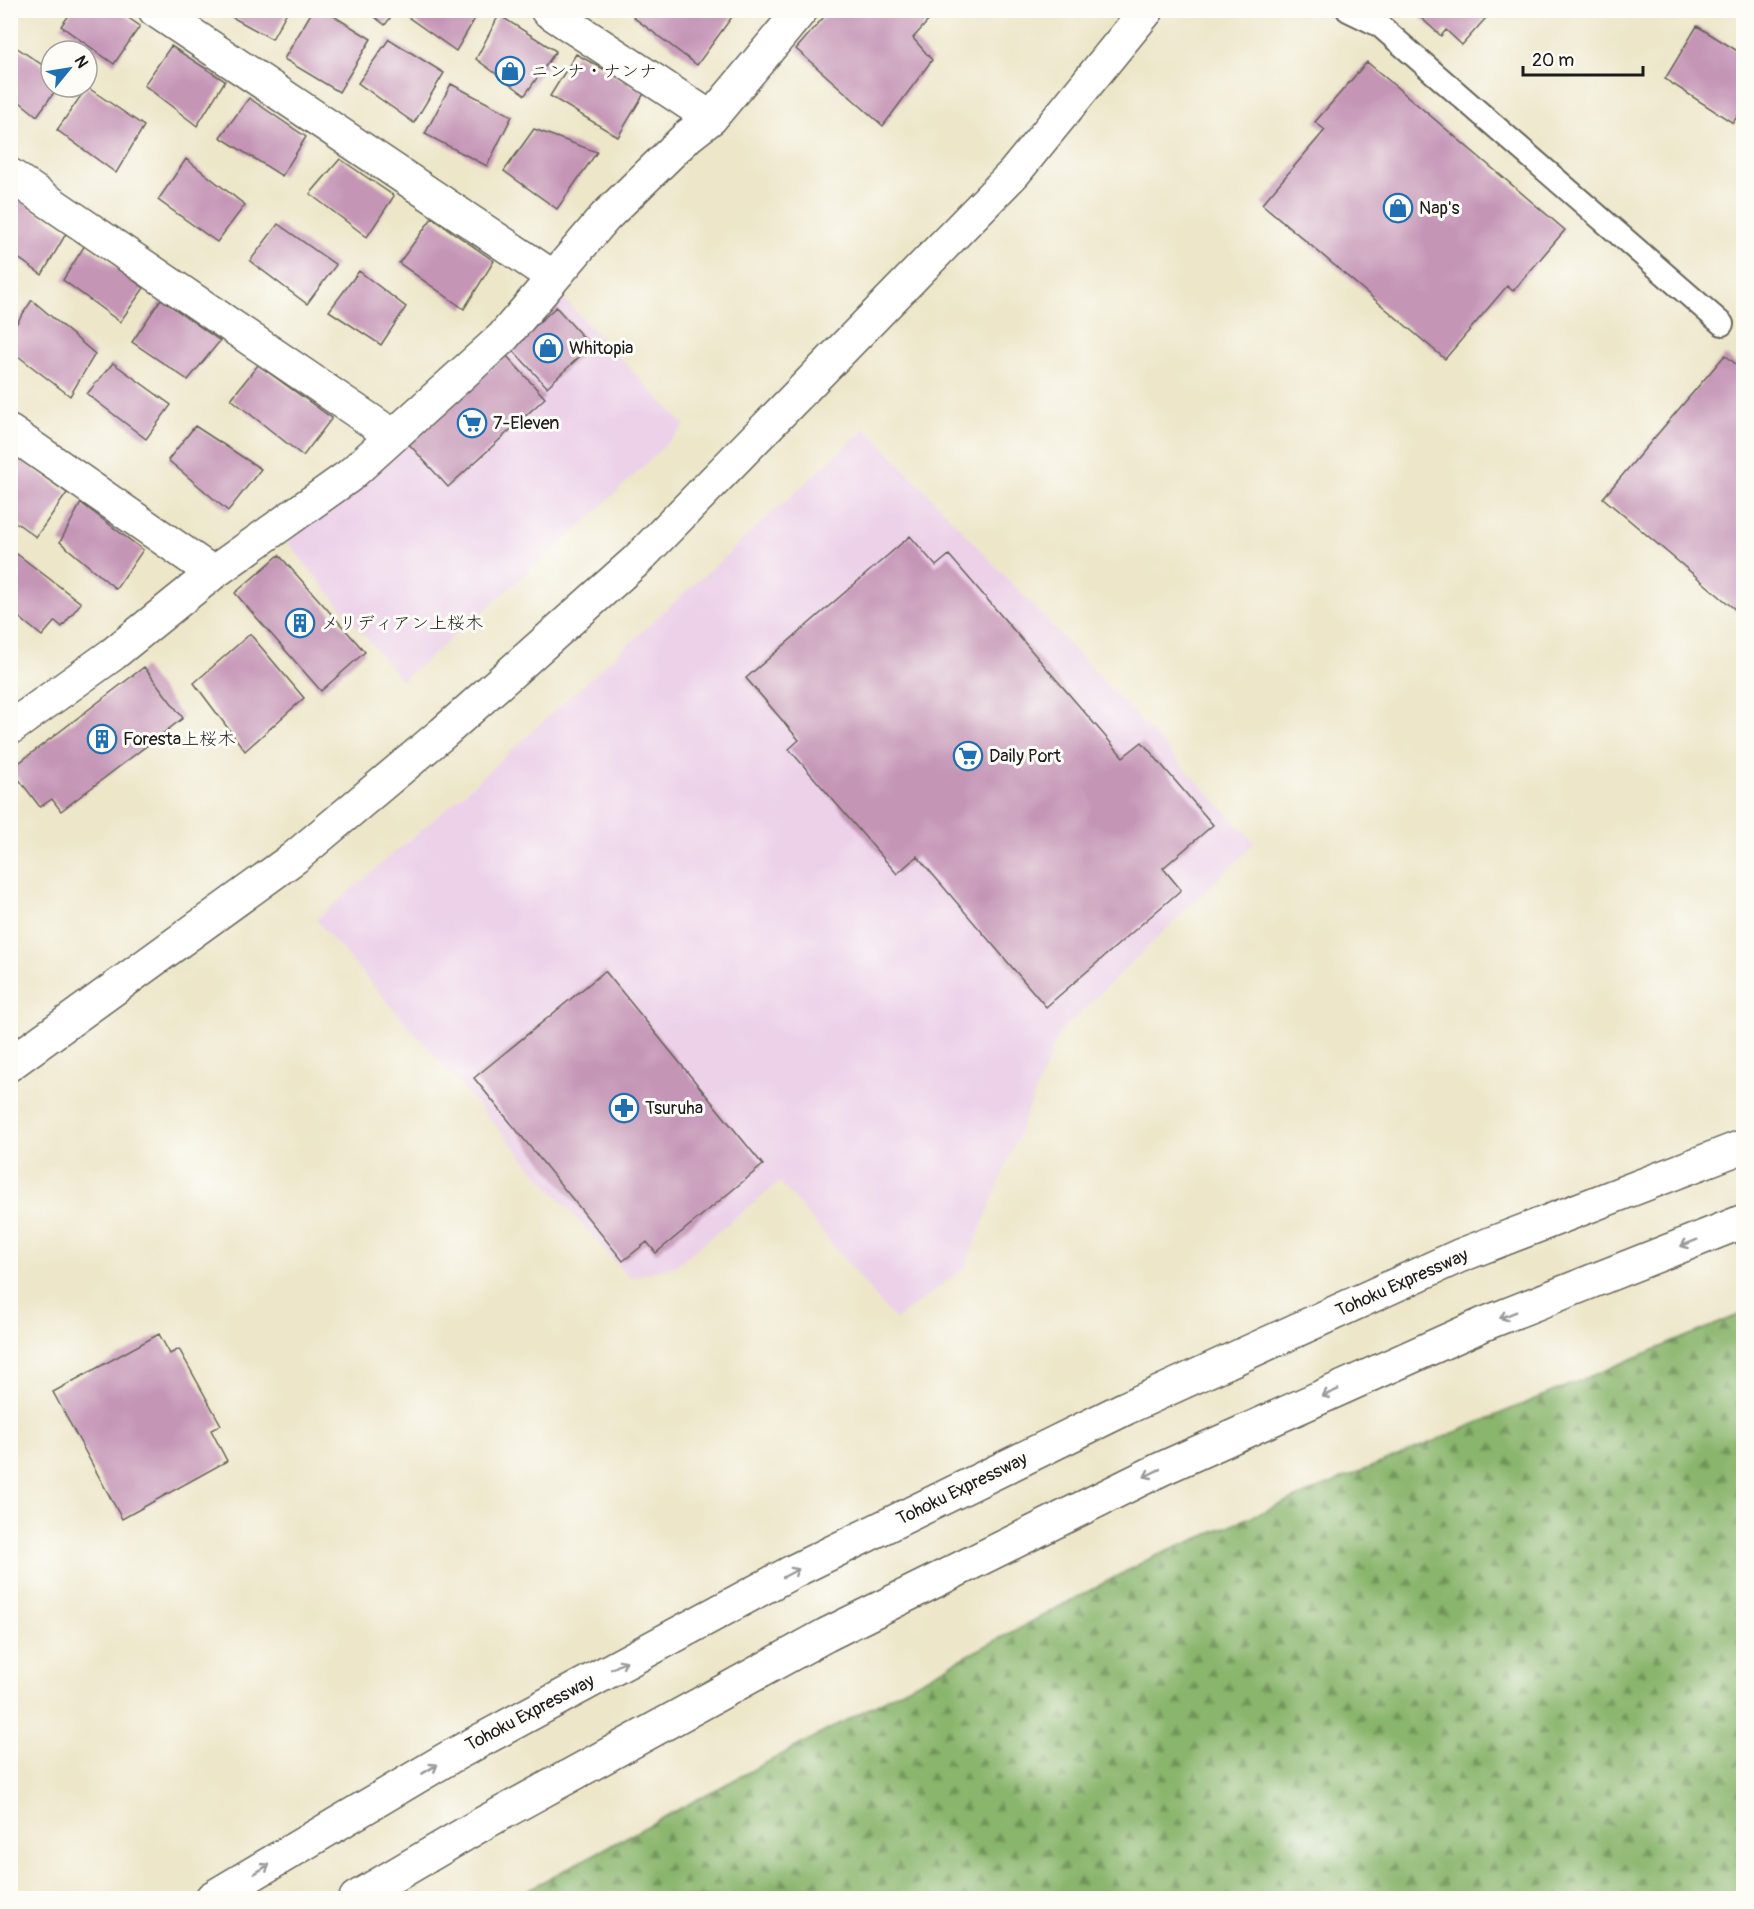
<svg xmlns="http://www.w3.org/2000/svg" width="1754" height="1909" font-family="Pangolin,'Klee One',sans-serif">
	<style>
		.built { fill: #ecd1e9 }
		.forest { fill: url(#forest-firs); stroke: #526844; stroke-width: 1.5 }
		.building { fill: #c595b6 }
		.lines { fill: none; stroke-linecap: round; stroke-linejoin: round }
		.lane-casing { stroke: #656359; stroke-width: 26 }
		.street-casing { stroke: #656359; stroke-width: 36 }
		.secondary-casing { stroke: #656359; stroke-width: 36 }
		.highway-casing { stroke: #656359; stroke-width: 36 }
		.lane { stroke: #fff; stroke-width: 22 }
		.street { stroke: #fff; stroke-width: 33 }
		.secondary { stroke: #fff; stroke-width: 33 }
		.highway { stroke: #fff; stroke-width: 33 }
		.oneway { stroke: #999 }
		.labels { text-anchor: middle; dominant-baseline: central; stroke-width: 6; stroke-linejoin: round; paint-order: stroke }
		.poi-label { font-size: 18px; fill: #1c1c1c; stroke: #fdfcf7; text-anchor: start }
		.street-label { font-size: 18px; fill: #1c1c1c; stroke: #fdfcf7 }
	</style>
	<defs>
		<pattern id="forest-firs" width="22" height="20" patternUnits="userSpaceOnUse" patternTransform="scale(1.5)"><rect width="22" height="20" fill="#89b56c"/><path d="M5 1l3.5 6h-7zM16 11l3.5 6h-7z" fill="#6f9258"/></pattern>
	</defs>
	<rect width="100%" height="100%" fill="#fdfcf7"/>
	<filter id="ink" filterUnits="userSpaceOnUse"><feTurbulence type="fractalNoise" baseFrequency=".0167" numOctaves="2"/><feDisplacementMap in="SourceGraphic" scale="12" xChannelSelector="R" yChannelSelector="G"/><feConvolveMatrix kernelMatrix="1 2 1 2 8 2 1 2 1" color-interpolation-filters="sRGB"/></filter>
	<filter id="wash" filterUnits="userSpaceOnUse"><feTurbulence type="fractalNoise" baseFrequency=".008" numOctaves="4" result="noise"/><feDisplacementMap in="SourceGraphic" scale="24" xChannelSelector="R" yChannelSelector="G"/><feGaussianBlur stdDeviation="1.35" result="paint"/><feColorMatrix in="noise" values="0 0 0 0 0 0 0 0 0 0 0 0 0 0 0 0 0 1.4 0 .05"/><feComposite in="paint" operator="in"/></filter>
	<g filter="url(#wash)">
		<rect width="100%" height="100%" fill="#ede6c9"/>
		<path class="built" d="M560 295 685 426 577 530 402 681 288 543Z
			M866 428 1255 843 1059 1033 965 1268 895 1320 780 1182 675 1266 629 1278 316 920 460 797Z"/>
		<path class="forest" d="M1743 1313V1898H512L1151 1558Z"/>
		<g id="blocks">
			<path class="building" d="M73 10H117L140 26 114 64 61 26Z
				M219 10H288L272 39Z
				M313 10H324L371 39 339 92 284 59Z
				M366 10H396L385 25Z
				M409 10H480L456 51 405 15Z
				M638 10H737L697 65 633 17Z
				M830 10H938L913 38 932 60 883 126 796 49Z
				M1424 10H1493L1462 45 1446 30 1441 36 1419 16Z
				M499 15 556 51 525 95 476 59Z
				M1697 26 1744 55V105L1733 123 1665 79Z
				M389 39 444 73 414 123 358 83Z
				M10 43 51 71V87H58L37 116 10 94Z
				M171 46 225 81 197 126 144 85Z
				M576 54 645 92 618 137 550 96Z
				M1367 62 1565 230 1513 291 1507 286 1445 359 1262 204 1325 130 1315 122Z
				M451 84 512 116 487 166 425 134Z
				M87 87 144 126 116 173 57 130Z
				M249 98 306 137 282 176 220 137Z
				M534 129 597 152 557 209 504 171Z
				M186 159 245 205 217 242 158 200Z
				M340 159 394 196 367 237 310 194Z
				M10 193 67 232 42 275 10 252Z
				M432 218 494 261 464 309 399 263Z
				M278 224 336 265 307 304 250 261Z
				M85 245 144 288 120 322 63 280Z
				M359 271 406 307 381 345 329 311Z
				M161 299 220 341 188 380 132 342Z
				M32 300 95 354 70 396 10 350V333Z
				M556 307 591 346 547 387 511 348Z
				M506 355 545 398 448 487 408 443Z
				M1725 355 1744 371V617L1603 498Z
				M113 363 171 405 146 439 87 394Z
				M258 365 332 418 303 456 231 399Z
				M195 426 261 469 228 511 168 460Z
				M12 453 67 493 36 537 10 518Z
				M81 503 143 550 116 589 60 542Z
				M910 536 936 566 949 555 1123 757 1142 742 1213 825 1163 868 1181 890 1046 1007 917 856 897 874 789 749 799 740 746 678Z
				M17 554 81 603 62 627 55 621 42 636 10 610V563Z
				M279 555 365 652 321 691 235 593Z
				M250 634 304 698 245 751 194 683Z
				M144 667 183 718 61 811 52 799 40 807 11 769Z
				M605 971 763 1165 656 1253 647 1242 623 1261 474 1078Z
				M159 1334 170 1354 179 1349 221 1425 211 1430 227 1461 122 1519 53 1392Z"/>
		</g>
	</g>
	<g filter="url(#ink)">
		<use href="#blocks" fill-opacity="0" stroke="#656359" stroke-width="1.5"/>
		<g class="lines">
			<g class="lane-casing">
				<path id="lane" d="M1348 10 1379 25 1722 324"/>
			</g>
			<g class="street-casing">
				<path id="street" d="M155 10 553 277
					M547 10 711 118
					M10 175 393 436
					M10 432 213 573
					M10 728 113 654 213 573 349 476 503 337 605 217 688 136 711 118 801 10"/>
			</g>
			<g class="secondary-casing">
				<path id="secondary" d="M10 1064 294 858 443 733 636 561 1014 173 1147 10"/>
			</g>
			<g class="highway-casing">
				<path id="highway" d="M212 1898 450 1757 794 1571 1126 1408 1459 1256 1744 1146
					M356 1898 482 1824 826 1635 1161 1469 1484 1324 1744 1221"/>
			</g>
			<use href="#lane" class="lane"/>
			<use href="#street" class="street"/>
			<use href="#secondary" class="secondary"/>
			<use href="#highway" class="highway"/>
		</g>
		<defs><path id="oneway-shaft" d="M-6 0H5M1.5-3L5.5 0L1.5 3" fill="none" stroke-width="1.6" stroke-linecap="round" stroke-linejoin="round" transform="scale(1.5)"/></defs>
		<g class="oneway">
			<use href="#oneway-shaft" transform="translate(1689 1243) rotate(158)"/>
			<use href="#oneway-shaft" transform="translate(1508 1315) rotate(158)"/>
			<use href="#oneway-shaft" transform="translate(1330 1393) rotate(156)"/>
			<use href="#oneway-shaft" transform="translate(1152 1473) rotate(154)"/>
			<use href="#oneway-shaft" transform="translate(791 1573) rotate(-28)"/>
			<use href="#oneway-shaft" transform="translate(619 1665) rotate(-28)"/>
			<use href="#oneway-shaft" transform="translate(430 1769) rotate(-31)"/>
			<use href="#oneway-shaft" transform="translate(262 1869) rotate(-31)"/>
		</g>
	</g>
	<defs>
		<g id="shop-ring" transform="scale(1.5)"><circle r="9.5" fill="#fdfcf7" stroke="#1f6fb2" stroke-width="1.5"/><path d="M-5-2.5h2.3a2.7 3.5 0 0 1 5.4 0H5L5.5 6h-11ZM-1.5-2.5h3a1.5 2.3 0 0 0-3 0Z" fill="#1f6fb2"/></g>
		<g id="supermarket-ring" transform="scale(1.5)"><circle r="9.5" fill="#fdfcf7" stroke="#1f6fb2" stroke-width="1.5"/><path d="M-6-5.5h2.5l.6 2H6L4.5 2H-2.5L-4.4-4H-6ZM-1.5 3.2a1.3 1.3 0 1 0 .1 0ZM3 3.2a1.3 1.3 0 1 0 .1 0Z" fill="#1f6fb2"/></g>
		<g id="building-ring" transform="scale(1.5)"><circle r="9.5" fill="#fdfcf7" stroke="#1f6fb2" stroke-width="1.5"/><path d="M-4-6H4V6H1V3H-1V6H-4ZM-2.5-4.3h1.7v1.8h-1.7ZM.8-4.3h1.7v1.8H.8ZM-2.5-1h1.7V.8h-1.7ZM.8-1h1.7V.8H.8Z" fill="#1f6fb2"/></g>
		<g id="pharmacy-ring" transform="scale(1.5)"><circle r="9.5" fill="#fdfcf7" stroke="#1f6fb2" stroke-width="1.5"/><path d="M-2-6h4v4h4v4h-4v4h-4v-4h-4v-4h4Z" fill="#1f6fb2"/></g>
	</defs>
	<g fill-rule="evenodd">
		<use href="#shop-ring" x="510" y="71"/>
		<use href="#shop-ring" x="1398" y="208"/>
		<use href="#shop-ring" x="548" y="348"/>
		<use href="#supermarket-ring" x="472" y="423"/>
		<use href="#building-ring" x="300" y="623"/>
		<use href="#building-ring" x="102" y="739"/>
		<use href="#supermarket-ring" x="968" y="756"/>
		<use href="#pharmacy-ring" x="624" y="1108"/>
	</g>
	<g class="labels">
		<g class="poi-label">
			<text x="531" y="71">ニンナ・ナンナ</text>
			<text x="1419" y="208">Nap's</text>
			<text x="569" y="348">Whitopia</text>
			<text x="493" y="423">7-Eleven</text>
			<text x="321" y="623">メリディアン上桜木</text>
			<text x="123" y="739">Foresta上桜木</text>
			<text x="989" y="756">Daily Port</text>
			<text x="645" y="1108">Tsuruha</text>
		</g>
		<g class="street-label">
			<text transform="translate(1402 1283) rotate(-24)">Tohoku Expressway</text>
			<text transform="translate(962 1489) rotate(-26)">Tohoku Expressway</text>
			<text transform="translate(530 1713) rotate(-28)">Tohoku Expressway</text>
		</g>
	</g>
	<rect width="1754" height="1909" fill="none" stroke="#fdfcf7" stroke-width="36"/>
	<g transform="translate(69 69) rotate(60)"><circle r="28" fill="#fdfcf7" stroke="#a3a29f" stroke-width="1.5"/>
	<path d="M0-4.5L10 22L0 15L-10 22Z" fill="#1f6fb2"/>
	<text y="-9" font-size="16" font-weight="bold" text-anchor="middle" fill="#1c1c1c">N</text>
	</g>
	<path d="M1523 66v9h120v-9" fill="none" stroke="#1c1c1c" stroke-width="3"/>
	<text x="1532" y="66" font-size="18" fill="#1c1c1c" stroke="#fdfcf7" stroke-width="4.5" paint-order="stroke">20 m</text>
</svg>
